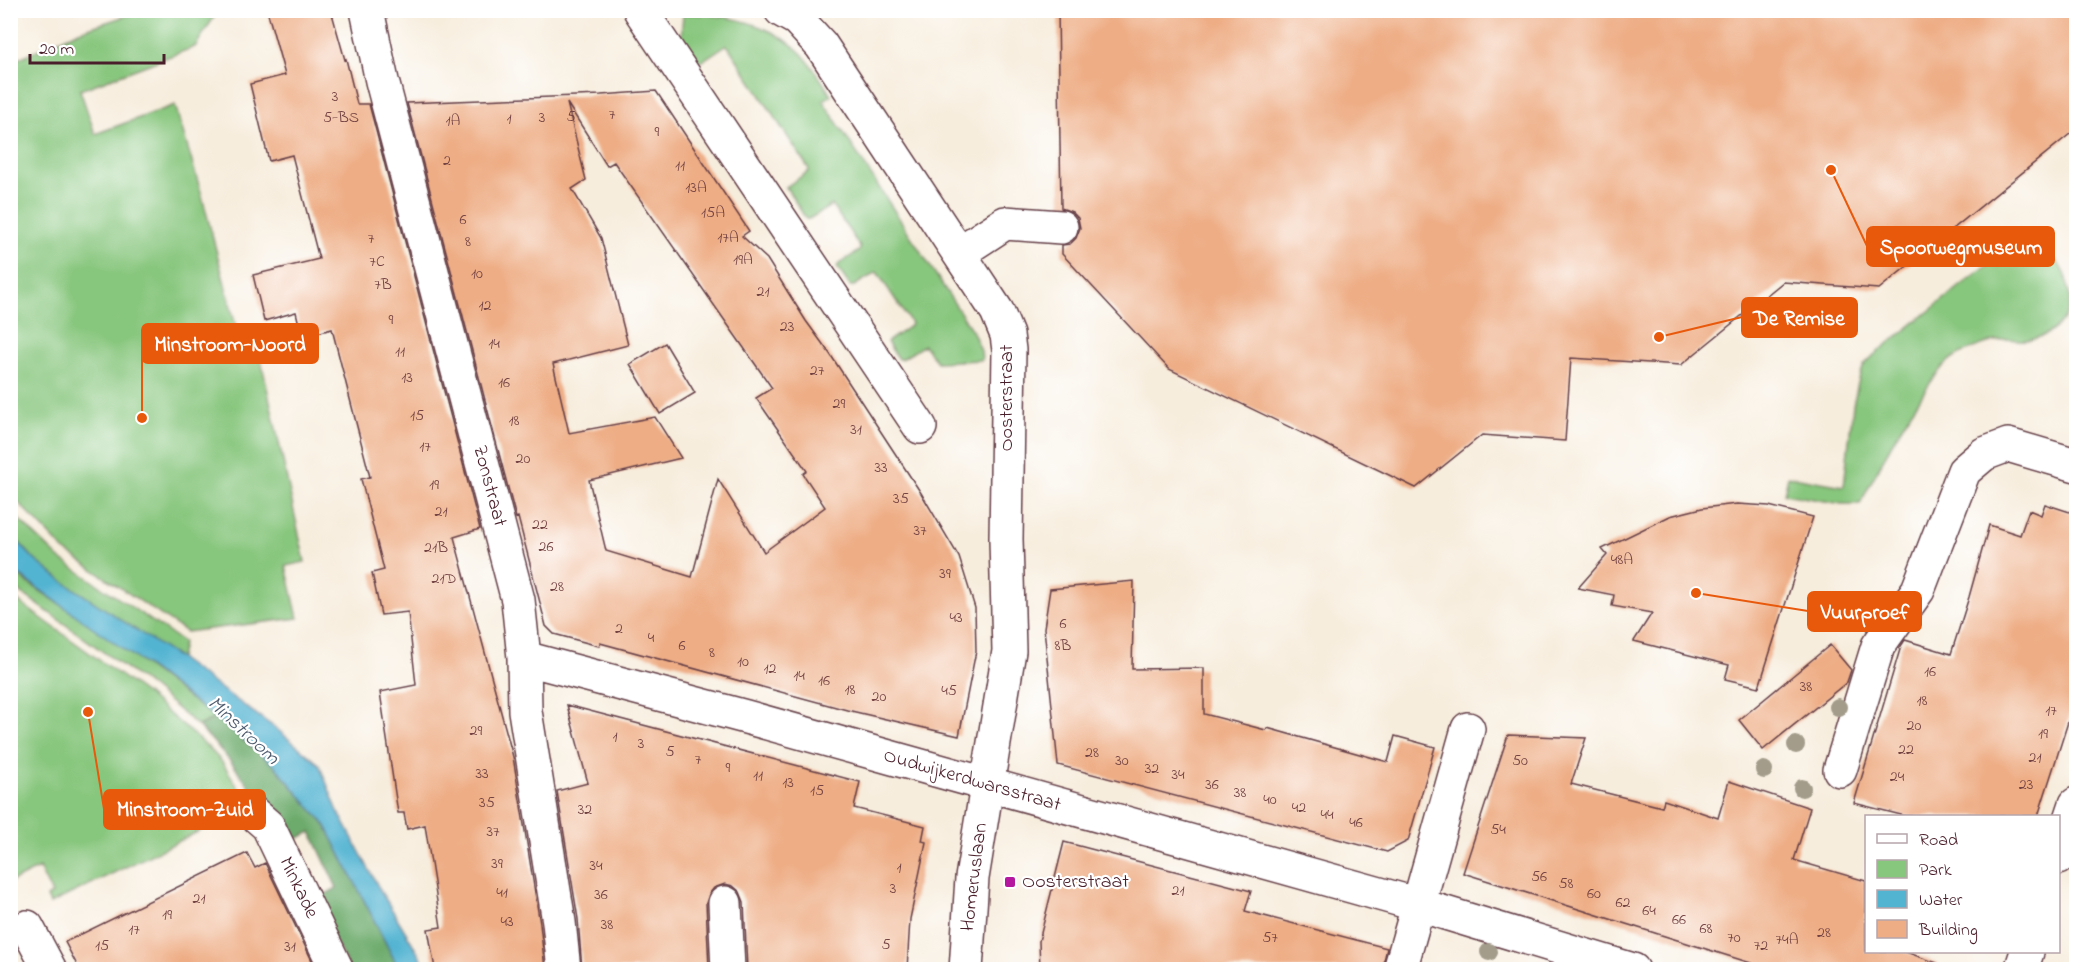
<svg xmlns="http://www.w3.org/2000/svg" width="2087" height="980" font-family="'Indie Flower',sans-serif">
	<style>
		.green { fill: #87c67d; stroke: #687254; stroke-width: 1.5 }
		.forest { fill: #6dab6c; stroke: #5c654c; stroke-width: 1.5 }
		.water { fill: #53b4d2; stroke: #4e6a7e; stroke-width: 1.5 }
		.building { fill: #eead85; fill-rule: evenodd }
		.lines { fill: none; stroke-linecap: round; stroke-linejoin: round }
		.minor-casing { stroke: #643e46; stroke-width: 36 }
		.minor { stroke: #fff; stroke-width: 33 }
		.tree { fill: #a39c8b }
		.poi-dot { fill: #b5179e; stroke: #fff; stroke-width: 2 }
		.labels { text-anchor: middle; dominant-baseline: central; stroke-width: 4.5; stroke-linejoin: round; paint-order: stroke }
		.number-label { font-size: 16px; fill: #734242 }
		.street-label { font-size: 20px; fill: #4a1f2b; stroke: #fff }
		.poi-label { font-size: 20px; fill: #4a1f2b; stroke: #fff; text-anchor: start }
		.water-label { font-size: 21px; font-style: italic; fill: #4e5b6e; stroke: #fff }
		.leader { fill: none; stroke: #e8590c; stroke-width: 2 }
		.callout-dot { fill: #e8590c; stroke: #fff; stroke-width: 2 }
		.callout { fill: #e8590c; stroke: #e8590c; stroke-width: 2 }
		.callout-label { font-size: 21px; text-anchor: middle; font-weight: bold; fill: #fff }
	</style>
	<rect width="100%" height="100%" fill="#fff"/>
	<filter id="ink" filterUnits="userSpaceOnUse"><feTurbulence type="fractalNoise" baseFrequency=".0167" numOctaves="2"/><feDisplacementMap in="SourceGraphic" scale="12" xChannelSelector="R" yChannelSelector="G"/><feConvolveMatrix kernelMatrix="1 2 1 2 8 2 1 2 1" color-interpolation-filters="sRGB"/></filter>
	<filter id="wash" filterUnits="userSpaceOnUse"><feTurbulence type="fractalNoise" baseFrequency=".008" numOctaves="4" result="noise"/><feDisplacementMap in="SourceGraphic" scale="24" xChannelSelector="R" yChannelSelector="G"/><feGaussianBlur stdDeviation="1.35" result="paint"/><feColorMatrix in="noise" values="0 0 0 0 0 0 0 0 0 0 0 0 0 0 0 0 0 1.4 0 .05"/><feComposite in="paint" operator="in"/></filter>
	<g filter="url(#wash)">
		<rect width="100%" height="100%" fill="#f7eddd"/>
		<path class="green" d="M141 11H218L195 47 80 90 95 134 175 105 201 192 240 342 256 337 305 562 286 566 298 618 186 632 64 550 11 495V62L79 31Z
			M683 14C725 14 770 22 801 53 813 66 822 81 831 95L823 101 973 332 981 351 982 360 937 362 924 345 902 359H898L887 342 910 326 911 323 877 272 854 286H850L837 267 839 264 860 250V247L832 205 809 219H806L786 187 809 171V169L728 46 726 45 702 61 693 63 680 51Z
			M2016 251C2028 251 2045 251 2055 260 2064 269 2068 281 2069 292 2074 319 2050 338 2026 340 2020 341 2014 339 2008 339 1992 340 1961 351 1949 361 1937 371 1929 385 1921 397 1897 431 1879 467 1860 504H1842L1784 494 1788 476 1844 486 1853 405 1859 379 1864 365 1874 355 1973 276 1996 260Z
			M10 511 59 558 183 642 180 659 58 578 35 560 11 533Z
			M11 569 25 581 93 626 215 718 198 726 153 688 11 585Z
			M11 596 146 694 209 748 222 762 240 790 242 803 245 809 50 904 47 897 52 894 39 868 11 882Z"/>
		<path class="forest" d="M215 718 275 766 326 826 399 969H349L315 900 337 888 311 832 288 843 263 793 255 796C239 769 220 748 198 726Z"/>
		<path class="water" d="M10 533 35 560 58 578 180 659 278 730 319 764 337 809 380 890 428 969H399L326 826 275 766 248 743 154 671 11 569Z"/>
		<g id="blocks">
			<path class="building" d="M267 10H331L345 60 346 59 357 104H369L480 529 454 537 513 757 540 924 545 969H435L428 929 441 927 425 825 407 829 404 813H398L380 692 416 685 408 612 381 615 372 573 384 570 361 479 370 477 332 329 302 337 296 312 264 321 253 275 319 259 292 155 269 161 250 84 285 75Z
				M1058 10H2076V129L1879 289 1783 282 1681 365 1571 358 1565 441 1482 435 1416 488 1169 369 1062 254V245L1070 244 1076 238 1080 228 1078 218 1072 212 1061 208Z
				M656 91 749 231 742 236 767 259 806 321 830 354 921 493 959 557 975 608 976 651 959 736 847 710 600 643 599 646 554 634 546 626 518 517 516 518 407 103 601 95ZM567 103 607 166 614 162 772 388 756 398 807 471 803 474 825 507 764 552 718 479 692 577 606 551 589 480 681 458 655 417 569 433 553 364 628 345 601 238 572 189 586 180Z
				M665 343 695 393 660 414 630 364Z
				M1737 504 1769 506 1813 517 1759 687 1725 679 1729 665 1634 641 1652 613 1612 606 1614 595 1578 588 1607 555 1602 549 1670 516 1702 508Z
				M2045 504 2076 514V697L2038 816H1905L1854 803 1901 646 1905 640 1951 654 1969 597 1989 525 2020 535 2029 510 2041 515Z
				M1134 581 1132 669 1204 668V714L1266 730 1267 728 1388 762 1395 736 1435 747 1408 841 1387 852 1058 765 1044 628 1050 589Z
				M1830 645 1851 670 1847 682 1763 750 1739 720Z
				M567 705 860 782 854 808 925 826 922 841 926 842 910 919 907 969H747L744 902 740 892 733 886 725 884 714 888 709 894 706 903 709 969H582L578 919 557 791 588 783Z
				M1508 735 1586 738 1571 784 1662 807 1664 800 1718 818 1729 781 1810 808 1794 860 1866 881V951H1903L1937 963 1936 969H1770L1463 873Z
				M1064 842 1251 891 1245 911 1387 948 1382 969H1040L1039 941Z
				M247 853 255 868 265 863 316 969H79L65 942Z"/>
		</g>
	</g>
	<g filter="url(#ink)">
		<use href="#blocks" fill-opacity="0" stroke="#643e46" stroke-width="1.5"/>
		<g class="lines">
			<g class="minor-casing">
				<path id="minor" d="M367 10 382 81 518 600 524 658 525 711 559 922 564 970
					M640 10 920 427
					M781 10 797 19 821 45 997 311 1007 335 1009 350 1006 539 1009 651 972 878 966 970
					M959 253 1005 223 1061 227
					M524 658 746 717 1419 905 1633 970
					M1840 770 1878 646 1918 590 1964 471 1984 454 2008 445 2076 465
					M252 812 268 826 337 970
					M2058 858 2076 804
					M725 903 728 970
					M27 927 50 970
					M1400 970 1468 729
					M2021 970 2027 952"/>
			</g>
			<use href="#minor" class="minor"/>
		</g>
		<g class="tree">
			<circle cx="1838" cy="707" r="9"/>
			<circle cx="1796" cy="745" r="9"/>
			<circle cx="1764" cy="770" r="9"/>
			<circle cx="1802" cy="788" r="9"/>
			<circle cx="1489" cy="952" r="9"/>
		</g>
	</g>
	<rect class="poi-dot" x="1004" y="876" width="12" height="12" rx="3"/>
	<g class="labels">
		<g class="number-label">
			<text x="335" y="97">3</text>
			<text x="612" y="115">7</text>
			<text x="571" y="117">5</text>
			<text x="341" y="118">5-BS</text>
			<text x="542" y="118">3</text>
			<text x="509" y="119">1</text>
			<text x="453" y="121">1A</text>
			<text x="657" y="132">9</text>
			<text x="447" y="161">2</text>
			<text x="680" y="166">11</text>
			<text x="696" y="188">13A</text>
			<text x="713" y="213">15A</text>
			<text x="463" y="220">6</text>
			<text x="728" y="238">17A</text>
			<text x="371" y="239">7</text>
			<text x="468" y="242">8</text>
			<text x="743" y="260">19A</text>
			<text x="377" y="262">7C</text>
			<text x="477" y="274">10</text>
			<text x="383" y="285">7B</text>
			<text x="763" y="292">21</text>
			<text x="485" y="306">12</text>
			<text x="391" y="320">9</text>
			<text x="787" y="327">23</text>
			<text x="494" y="344">14</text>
			<text x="400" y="352">11</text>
			<text x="817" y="371">27</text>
			<text x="407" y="378">13</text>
			<text x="504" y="383">16</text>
			<text x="839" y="404">29</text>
			<text x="417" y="416">15</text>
			<text x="514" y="421">18</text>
			<text x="856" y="430">31</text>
			<text x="425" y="447">17</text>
			<text x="523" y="459">20</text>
			<text x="881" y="468">33</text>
			<text x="434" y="485">19</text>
			<text x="901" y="499">35</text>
			<text x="441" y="512">21</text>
			<text x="540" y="525">22</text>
			<text x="920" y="531">37</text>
			<text x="546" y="547">26</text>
			<text x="436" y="548">21B</text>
			<text x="1622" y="560">48A</text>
			<text x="945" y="574">39</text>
			<text x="444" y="579">21D</text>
			<text x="557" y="587">28</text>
			<text x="956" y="618">43</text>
			<text x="1063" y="624">6</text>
			<text x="619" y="629">2</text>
			<text x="651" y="638">4</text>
			<text x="682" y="646">6</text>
			<text x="1063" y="646">8B</text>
			<text x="712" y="653">8</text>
			<text x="743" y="662">10</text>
			<text x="770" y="669">12</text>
			<text x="1930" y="672">16</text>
			<text x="799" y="676">14</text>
			<text x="824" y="681">16</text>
			<text x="1806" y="687">38</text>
			<text x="850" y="690">18</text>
			<text x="949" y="691">45</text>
			<text x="879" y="697">20</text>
			<text x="1922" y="701">18</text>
			<text x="2051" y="711">17</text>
			<text x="1914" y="726">20</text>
			<text x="476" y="731">29</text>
			<text x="2043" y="734">19</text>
			<text x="615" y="737">1</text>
			<text x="641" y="744">3</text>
			<text x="1906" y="750">22</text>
			<text x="670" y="752">5</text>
			<text x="1092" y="753">28</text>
			<text x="2035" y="758">21</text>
			<text x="698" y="760">7</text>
			<text x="1122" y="761">30</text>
			<text x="1520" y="761">50</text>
			<text x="728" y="768">9</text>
			<text x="1152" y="769">32</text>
			<text x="482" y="774">33</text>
			<text x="1178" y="775">34</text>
			<text x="758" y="776">11</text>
			<text x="1897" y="777">24</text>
			<text x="788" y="783">13</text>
			<text x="1212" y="785">36</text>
			<text x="2026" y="785">23</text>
			<text x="817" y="791">15</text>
			<text x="1240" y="793">38</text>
			<text x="1270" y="800">40</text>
			<text x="487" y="803">35</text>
			<text x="1299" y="808">42</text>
			<text x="585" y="810">32</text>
			<text x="1327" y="815">44</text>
			<text x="1356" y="823">46</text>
			<text x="1498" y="830">54</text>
			<text x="493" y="832">37</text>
			<text x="497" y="864">39</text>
			<text x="596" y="866">34</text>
			<text x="899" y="868">1</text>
			<text x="1539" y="877">56</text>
			<text x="1566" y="884">58</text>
			<text x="893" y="889">3</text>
			<text x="1178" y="891">21</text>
			<text x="502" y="893">41</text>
			<text x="1594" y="894">60</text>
			<text x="601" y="895">36</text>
			<text x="199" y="899">21</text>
			<text x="1623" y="903">62</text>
			<text x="1649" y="911">64</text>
			<text x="167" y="915">19</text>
			<text x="1679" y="920">66</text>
			<text x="507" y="922">43</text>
			<text x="607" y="925">38</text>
			<text x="1706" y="929">68</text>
			<text x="134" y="930">17</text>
			<text x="1824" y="933">28</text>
			<text x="1270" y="938">57</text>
			<text x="1734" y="938">70</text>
			<text x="1787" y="940">74A</text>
			<text x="886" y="945">5</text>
			<text x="102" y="946">15</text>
			<text x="1761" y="946">72</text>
			<text x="290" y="947">31</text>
		</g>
		<g class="street-label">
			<text transform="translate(1007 398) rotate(-90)">Oosterstraat</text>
			<text transform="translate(489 486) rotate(75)">Zonstraat</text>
			<text transform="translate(972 781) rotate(16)">Oudwijkerdwarsstraat</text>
			<text transform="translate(975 877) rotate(-83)">Homeruslaan</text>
			<text transform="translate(298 888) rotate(64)">Minkade</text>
		</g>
		<g class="poi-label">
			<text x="1022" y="882">Oosterstraat</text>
		</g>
		<g class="water-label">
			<text transform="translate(243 731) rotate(43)">Minstroom</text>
		</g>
	</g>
	<path class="leader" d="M1831 170L1867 246M1659 337L1742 317M142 418L142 344M1696 593L1808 611M88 712L104 809"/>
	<g class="callout-dot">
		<circle cx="1831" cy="170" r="6"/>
		<circle cx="1659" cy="337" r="6"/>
		<circle cx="142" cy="418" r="6"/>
		<circle cx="1696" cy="593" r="6"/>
		<circle cx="88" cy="712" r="6"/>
	</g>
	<g class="callout">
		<rect x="1867" y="227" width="187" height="39" rx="6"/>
		<rect x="1742" y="298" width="115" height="39" rx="6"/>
		<rect x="142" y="324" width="176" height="39" rx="6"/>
		<rect x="1808" y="592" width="113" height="39" rx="6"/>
		<rect x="104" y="790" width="161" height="39" rx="6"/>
	</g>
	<g class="callout-label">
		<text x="1961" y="254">Spoorwegmuseum</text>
		<text x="1799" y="325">De Remise</text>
		<text x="230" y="351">Minstroom-Noord</text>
		<text x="1865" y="619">Vuurproef</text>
		<text x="185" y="816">Minstroom-Zuid</text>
	</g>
	<rect width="2087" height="980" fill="none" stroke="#fff" stroke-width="36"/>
	<rect x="1865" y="815" width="195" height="138" fill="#ffffff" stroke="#b7a5aa" stroke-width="1.5"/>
	<rect x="1877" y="834" width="30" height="9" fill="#ffffff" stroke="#b7a5aa" stroke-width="1.5"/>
	<text x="1919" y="845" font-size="18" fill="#4a1f2b">Road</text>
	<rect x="1877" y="860" width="30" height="18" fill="#87c67d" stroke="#b7a5aa" stroke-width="1.5"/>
	<text x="1919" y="875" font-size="18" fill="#4a1f2b">Park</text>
	<rect x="1877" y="890" width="30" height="18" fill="#53b4d2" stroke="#b7a5aa" stroke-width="1.5"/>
	<text x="1919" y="905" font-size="18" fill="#4a1f2b">Water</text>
	<rect x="1877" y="920" width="30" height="18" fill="#eead85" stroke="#b7a5aa" stroke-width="1.5"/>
	<text x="1919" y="935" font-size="18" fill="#4a1f2b">Building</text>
	<path d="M30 54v9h134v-9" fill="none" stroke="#4a1f2b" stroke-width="3"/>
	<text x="39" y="54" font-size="18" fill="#4a1f2b" stroke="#ffffff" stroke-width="4.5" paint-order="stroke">20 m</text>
</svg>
